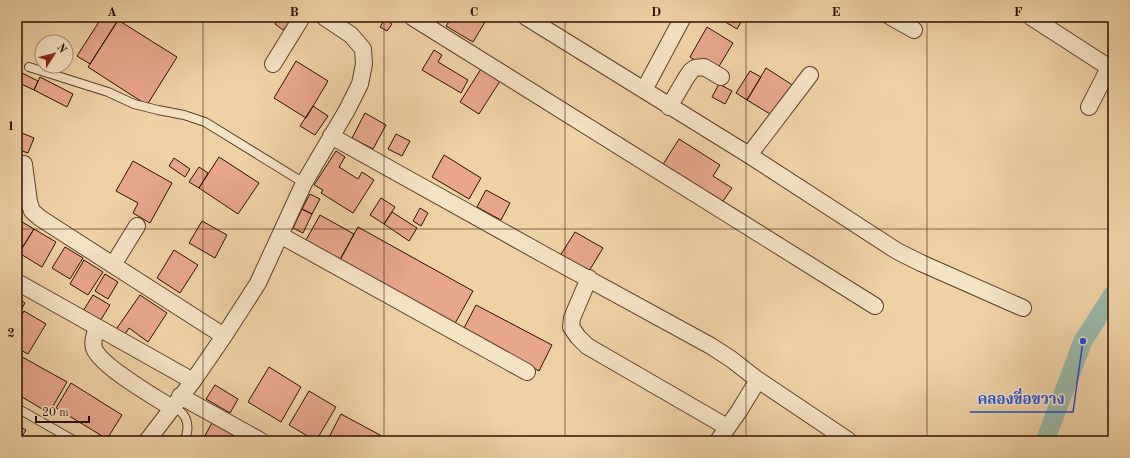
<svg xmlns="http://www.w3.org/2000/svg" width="1130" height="458" font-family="'Old Standard TT','Noto Serif Thai',serif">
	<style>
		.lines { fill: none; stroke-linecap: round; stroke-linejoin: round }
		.canal { stroke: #99b8a8; stroke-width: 19 }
		.building { fill: #e8a68d; stroke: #2b0f00 }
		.lane-casing { stroke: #5c402a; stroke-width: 10 }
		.street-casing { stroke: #5c402a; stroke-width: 18 }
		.lane { stroke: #f4e2c5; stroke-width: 8 }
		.street { stroke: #f4e2c5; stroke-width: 16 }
		.grid { fill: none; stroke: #2b0f00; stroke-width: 1; stroke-opacity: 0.55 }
		.leader { fill: none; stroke: #1d4ed8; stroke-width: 1.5 }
		.callout-dot { fill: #1d4ed8; stroke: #f4e2c5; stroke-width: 1.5 }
		.callout-label { font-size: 15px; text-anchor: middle; font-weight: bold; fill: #1d4ed8; stroke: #f4e2c5; stroke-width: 3.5; stroke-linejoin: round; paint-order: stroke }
		.neatline { fill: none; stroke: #2b0f00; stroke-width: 1.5 }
		.grid-label { font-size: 13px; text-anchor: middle; font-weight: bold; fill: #2b0f00 }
	</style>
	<rect width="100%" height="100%" fill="#eed2a6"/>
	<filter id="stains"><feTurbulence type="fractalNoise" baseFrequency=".005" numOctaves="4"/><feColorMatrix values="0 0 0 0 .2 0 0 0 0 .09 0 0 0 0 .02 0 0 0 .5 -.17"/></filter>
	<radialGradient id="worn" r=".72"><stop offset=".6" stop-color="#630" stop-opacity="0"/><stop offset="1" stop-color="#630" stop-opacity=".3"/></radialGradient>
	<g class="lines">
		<path class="canal" d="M1045 441 1083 341 1113 294"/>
	</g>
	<path class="building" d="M102 17H108L117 22 90 64 77 56Z
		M280 17H284L290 22 283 30 275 24Z
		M452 17H488L473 42 446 26Z
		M717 17H744L737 29Z
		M385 19 392 24 387 31 380 27Z
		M118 20 177 57 147 105 88 67Z
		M707 27 733 43 715 73 690 57Z
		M434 50 442 55 438 62 468 80 461 93 422 70Z
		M296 61 328 81 306 118 274 98Z
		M766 68 794 86 775 117 747 100Z
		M481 69 500 81 479 114 460 102Z
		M750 71 761 77 747 100 736 93Z
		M22 73 38 81 34 90 17 82Z
		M40 77 73 94 67 107 34 90Z
		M719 84 732 91 725 104 712 97Z
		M313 106 328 116 315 135 300 126Z
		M365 113 386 125 373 149 352 138Z
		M17 131 34 138 28 153 17 149Z
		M396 134 410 141 402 156 388 149Z
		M679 139 720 165 713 176 732 188 721 204 662 166Z
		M336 151 345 157 339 167 358 179 362 172 374 180 353 213 321 193 323 190 314 185Z
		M444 155 481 178 469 199 432 177Z
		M219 157 259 183 238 214 199 188Z
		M174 158 190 169 185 177 169 166Z
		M133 161 172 183 150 223 133 213 138 203 116 191Z
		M199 167 208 173 199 188 189 182Z
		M486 190 510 203 501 220 477 207Z
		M310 194 320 199 312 214 302 209Z
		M381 198 395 207 384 224 370 215Z
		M420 208 428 213 421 226 413 221Z
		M302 209 312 214 303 233 293 228Z
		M392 212 417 228 409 241 384 224Z
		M320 215 354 234 340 260 306 240Z
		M17 219 34 229 17 256Z
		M202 221 227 235 215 258 189 243Z
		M358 227 473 291 453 327 338 263Z
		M34 229 56 242 42 267 19 253Z
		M575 232 603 248 586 276 558 259Z
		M65 247 83 258 70 279 52 268Z
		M174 250 198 265 180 293 157 278Z
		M84 260 103 272 88 295 70 284Z
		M105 274 118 282 108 299 95 291Z
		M93 295 110 305 100 321 83 311Z
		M140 295 167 313 148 342 129 328 123 337 115 331Z
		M17 298 25 303 17 317Z
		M476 305 552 345 539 371 463 330Z
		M24 311 46 324 28 354 17 348V324Z
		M17 354 67 382 49 413 17 394Z
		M269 367 301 387 281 422 248 402Z
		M71 383 122 415 107 439 56 408Z
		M215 385 238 399 230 413 206 399Z
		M309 391 336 407 316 441 289 425Z
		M341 414 391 441H327Z
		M213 421 249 441H202Z
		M17 425 26 430 19 441H17Z"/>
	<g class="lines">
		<g class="lane-casing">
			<path id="lane" d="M29 67 108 92 134 104 158 110 184 115 205 122 304 183
				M17 408 75 441
				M172 408C175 409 178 410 181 412 189 419 189 432 184 441"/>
		</g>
		<g class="street-casing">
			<path id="street" d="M412 17 875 306
				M526 17 749 155 897 251 921 263 1023 308
				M891 17 914 30
				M1031 17 1113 70
				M273 64 302 17
				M644 90 683 17
				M669 107 686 78 691 71 695 68 704 67 721 77
				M1089 107 1109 68
				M331 136 550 258 711 346 731 359 758 380 849 441
				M749 155 810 75
				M24 164 29 202 32 211 40 218 113 265
				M137 226 113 265 224 336
				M280 235 527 372
				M589 278 572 318 571 327 578 337 587 346 727 427
				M17 282 193 381
				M97 327C95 334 92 341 94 348 100 366 155 397 172 408
				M180 396 261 441
				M147 441 193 381 224 336 258 283 304 183 347 110 360 84 364 64 363 49 351 35 324 17
				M718 441 739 411 758 380"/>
		</g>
		<use href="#lane" class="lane"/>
		<use href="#street" class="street"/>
	</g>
	<path class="grid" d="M203 17V441M384 17V441M565 17V441M746 17V441M927 17V441M17 229H1113"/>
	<path class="leader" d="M1083 341L1073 412H970"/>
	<circle class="callout-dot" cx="1083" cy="341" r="4"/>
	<g class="callout-label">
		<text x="1021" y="404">คลองขื่อขวาง</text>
	</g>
	<rect width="1130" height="458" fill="none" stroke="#eed2a6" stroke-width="44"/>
	<g transform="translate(54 54) rotate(54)"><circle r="19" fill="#f4e2c5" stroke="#a48e76"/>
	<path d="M0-3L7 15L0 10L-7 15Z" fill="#8f2418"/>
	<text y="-6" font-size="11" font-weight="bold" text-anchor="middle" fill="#2b0f00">N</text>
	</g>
	<path d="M36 416v6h53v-6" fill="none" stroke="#2b0f00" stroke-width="2"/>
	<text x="42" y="416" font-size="12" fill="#2b0f00" stroke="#f4e2c5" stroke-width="3" paint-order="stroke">20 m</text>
	<rect x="22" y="22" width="1086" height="414" class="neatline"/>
	<g class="grid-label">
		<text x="112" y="16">A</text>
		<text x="294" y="16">B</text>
		<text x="474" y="16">C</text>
		<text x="656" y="16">D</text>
		<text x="836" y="16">E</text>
		<text x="1018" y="16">F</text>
		<text x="11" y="130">1</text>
		<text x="11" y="337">2</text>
	</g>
	<rect width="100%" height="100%" filter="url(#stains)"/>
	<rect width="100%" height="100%" fill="url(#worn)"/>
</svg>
